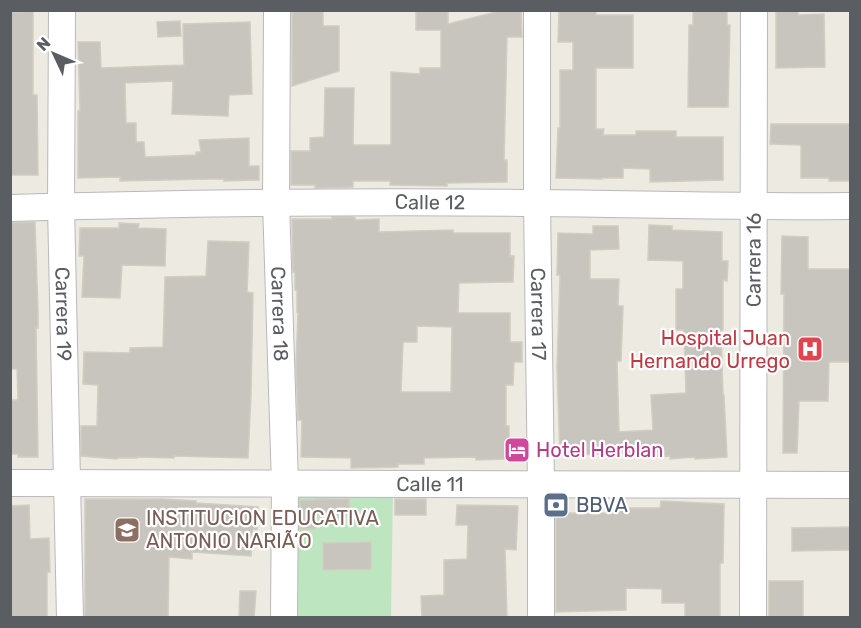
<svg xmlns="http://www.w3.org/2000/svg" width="861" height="628" font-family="Rubik,sans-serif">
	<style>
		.green { fill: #bde5bf }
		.building { fill: #c8c5be; stroke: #d1cdc0; stroke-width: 1.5; fill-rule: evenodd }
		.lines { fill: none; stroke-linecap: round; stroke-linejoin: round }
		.minor-casing { stroke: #b7b9be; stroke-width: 28 }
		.minor { stroke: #fff; stroke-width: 26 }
		.labels { text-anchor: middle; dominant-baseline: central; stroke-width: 4.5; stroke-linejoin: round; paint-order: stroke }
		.street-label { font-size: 20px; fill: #5a5d62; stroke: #fff }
		.health-label { font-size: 20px; fill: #be3a42; stroke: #fff; text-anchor: end }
		.hotel-label { font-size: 20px; fill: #b23c85; stroke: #fff; text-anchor: start }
		.service-label { font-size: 20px; fill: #4e5e75; stroke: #fff; text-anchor: start }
		.education-label { font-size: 20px; fill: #785e54; stroke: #fff; text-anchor: start }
	</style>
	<rect width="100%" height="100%" fill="#edebe1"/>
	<path class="green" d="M291 490H393L391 617 288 618Z"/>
	<path class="building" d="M292 10H323V26H339V71L292 86Z
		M416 10H448V24L504 10H521L522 37H507L504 160H507V182L447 183V186L390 185V181H353V187L315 188V185H291V151H310V138L324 137 325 88H354L353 145H391V72L420 74V68H441V30H416Z
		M559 10H596V15H633V68H596V129H604L603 135H636V131H676V137H723V180L650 182V169L623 168V178H602V179L556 178 558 128H560V70H573V42H558Z
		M693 10H727V25H730L728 107H688L689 25H693Z
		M776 10H798V15L824 14 825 67 776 68Z
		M33 11V95H37L38 175H10V12Z
		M180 21 181 36 158 37 157 22Z
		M250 22 252 94 229 95 228 116 172 114 173 81 125 83 126 123H136V142H144L145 157 196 155V152H201L199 140 249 138V166H259V180L224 181V179H210L120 181V177L78 178V111H80L78 42H100L101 68 184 65 183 24Z
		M771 124H850V181H829V178H801V145L770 144Z
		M332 217H353L355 218V220L379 219V232L453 230V233H510V256H514L513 282 459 283 458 313H510V342H522V362H514L513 385H506V426H509V459L476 460V457L424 458V464H398V467L351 468V458L301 457 302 420H298L296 364 298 312H297V290H295V272H293L292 219H332ZM417 326 452 327 451 392H401L403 342H417Z
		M35 222 38 312V328H36L38 457H18V454H10V400H17L18 398 17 369H10V223Z
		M119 223 139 224 138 228 166 229 165 266 122 265 120 298 82 297 84 256H79L80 228H119Z
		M649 225 672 226V230L722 232V261H728L727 281 723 280V330H721L723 395H724L727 457 695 459V457L670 459V456L637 457V453L560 455 557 368 560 275H557L558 233 593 234V226H618L619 249 590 250V279H619L618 306H623L621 361H617L619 432 653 430 651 395 686 393 684 330H676V289H683V261L648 260Z
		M782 236 808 237V269H850V362H829L828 401H799L797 453H783L784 294H781Z
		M208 241 249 242 247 292 253 293 251 394 248 458 174 456V458L137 457V458H118L117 459 81 456V426H97L98 385 83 384 84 352 130 353V348L163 347 165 277 206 276Z
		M85 499H162L196 501V503L258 507 257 530 253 529 251 556 192 552V559L169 557 168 618H85Z
		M315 499H349V515H315V529H300V500H315Z
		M395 499H426V515H395Z
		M661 501 724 504 723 563H720V618H685V603H662V589L626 588V610L556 612V513H616V508H660Z
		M29 505 30 539 49 538 50 572H47V618H10V506Z
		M457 505 518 506 516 550 505 549 507 618H422L421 596 444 595V560L467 559 468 525H456Z
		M850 527V550L792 551V528Z
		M371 542V569L323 570V543Z
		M769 581H803V618H769Z
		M240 591H256L254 618H239Z"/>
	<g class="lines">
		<g class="minor-casing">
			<g id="minor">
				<path id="s1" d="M62 10 61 206 70 618"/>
				<path id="s2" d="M277 10 276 202 285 484 284 618"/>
				<path id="s3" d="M537 10V203L541 484V618"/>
				<path id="s4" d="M10 208C186 203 362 201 537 203 642 204 746 207 850 206"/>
				<path id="s5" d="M10 483 850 485"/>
				<path id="s6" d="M753 618 754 10"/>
			</g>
		</g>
		<use href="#minor" class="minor"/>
	</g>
	<defs>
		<g id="hospital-square" transform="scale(1.35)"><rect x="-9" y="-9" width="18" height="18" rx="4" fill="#e0444e" stroke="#fff"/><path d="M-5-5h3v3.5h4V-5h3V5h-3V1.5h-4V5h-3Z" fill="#fff"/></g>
		<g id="hotel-square" transform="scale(1.35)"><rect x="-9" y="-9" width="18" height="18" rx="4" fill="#d1479c" stroke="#fff"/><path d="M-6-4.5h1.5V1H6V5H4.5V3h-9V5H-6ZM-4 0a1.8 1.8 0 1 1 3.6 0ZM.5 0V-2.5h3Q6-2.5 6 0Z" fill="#fff"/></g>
		<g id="bank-square" transform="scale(1.35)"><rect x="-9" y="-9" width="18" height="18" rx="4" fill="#5c6f8a" stroke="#fff"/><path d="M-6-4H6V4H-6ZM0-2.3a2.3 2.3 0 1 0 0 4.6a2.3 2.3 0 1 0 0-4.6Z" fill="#fff"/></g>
		<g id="school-square" transform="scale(1.35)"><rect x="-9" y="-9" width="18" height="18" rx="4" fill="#8d6e63" stroke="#fff"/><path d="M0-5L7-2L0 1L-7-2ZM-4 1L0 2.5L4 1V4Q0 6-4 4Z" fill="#fff"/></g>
	</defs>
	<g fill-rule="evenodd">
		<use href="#hospital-square" x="810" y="349"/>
		<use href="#hotel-square" x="517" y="450"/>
		<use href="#bank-square" x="556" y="505"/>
		<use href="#school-square" x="127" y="530"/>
	</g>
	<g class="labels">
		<g class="street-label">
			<text stroke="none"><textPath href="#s4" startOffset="420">Calle 12</textPath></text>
			<text stroke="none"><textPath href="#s6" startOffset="358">Carrera 16</textPath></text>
			<text stroke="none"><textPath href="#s1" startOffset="304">Carrera 19</textPath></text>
			<text stroke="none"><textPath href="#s2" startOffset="304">Carrera 18</textPath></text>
			<text stroke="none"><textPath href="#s3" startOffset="304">Carrera 17</textPath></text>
			<text stroke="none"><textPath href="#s5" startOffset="420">Calle 11</textPath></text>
		</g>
		<g class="health-label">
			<text x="790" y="338">Hospital Juan<tspan x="790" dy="23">Hernando Urrego</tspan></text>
		</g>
		<g class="hotel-label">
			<text x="536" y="450">Hotel Herblan</text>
		</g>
		<g class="service-label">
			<text x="576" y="505">BBVA</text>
		</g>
		<g class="education-label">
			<text x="146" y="518">INSTITUCION EDUCATIVA<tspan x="146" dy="23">ANTONIO NARIÃ‘O</tspan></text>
		</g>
	</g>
	<rect width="861" height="628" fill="none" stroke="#5a5d62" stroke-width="24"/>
	<g transform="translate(54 54) rotate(314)" stroke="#ffffff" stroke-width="4.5" paint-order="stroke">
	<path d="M0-4.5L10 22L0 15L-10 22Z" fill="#5a5d62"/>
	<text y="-9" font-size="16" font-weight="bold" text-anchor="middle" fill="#5a5d62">N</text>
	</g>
</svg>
